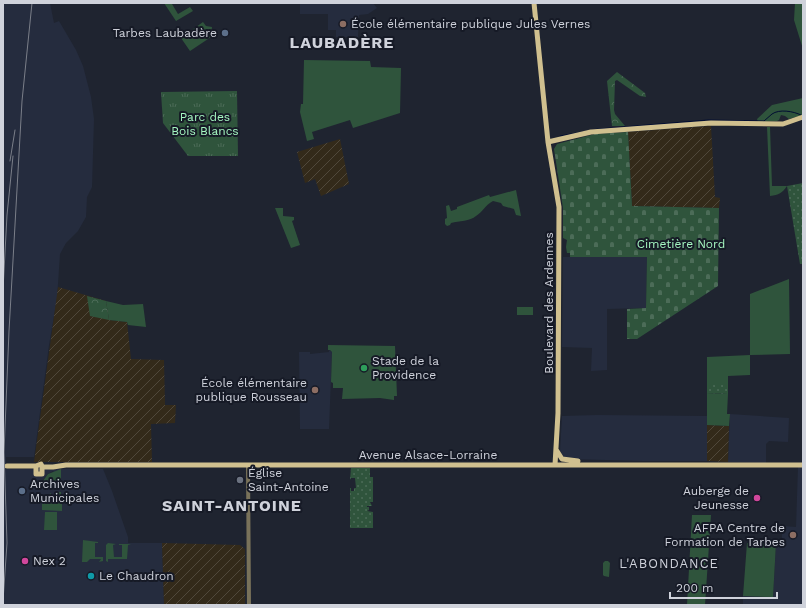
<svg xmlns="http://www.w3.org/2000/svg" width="806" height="608" font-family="'Work Sans',sans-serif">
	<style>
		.built { fill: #252c3e; fill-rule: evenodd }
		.industrial { fill: url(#industrial-furrows) }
		.grass { fill: #2f543c }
		.forest { fill: url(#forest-crowns) }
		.cemetery { fill: url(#cemetery-stones) }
		.park { fill: url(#park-tufts) }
		.garden { fill: url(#garden-dots) }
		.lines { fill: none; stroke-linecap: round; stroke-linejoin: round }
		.stream { stroke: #000c32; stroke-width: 1 }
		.minor { stroke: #79725a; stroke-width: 4 }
		.major { stroke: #d0c08f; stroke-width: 5 }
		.rail { stroke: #7b7f89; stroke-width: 1 }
		.education-dot { fill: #8d6e63; stroke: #161a26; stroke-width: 1.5 }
		.service-dot { fill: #5c6f8a; stroke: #161a26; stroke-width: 1.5 }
		.leisure-dot { fill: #2e9e5b; stroke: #161a26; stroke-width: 1.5 }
		.worship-dot { fill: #6b7280; stroke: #161a26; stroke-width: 1.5 }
		.hotel-dot { fill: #d1479c; stroke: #161a26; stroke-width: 1.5 }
		.culture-dot { fill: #0f9aa8; stroke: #161a26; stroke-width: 1.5 }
		.labels { text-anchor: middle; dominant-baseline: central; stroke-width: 4; stroke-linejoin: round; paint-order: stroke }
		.poi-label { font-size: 12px; fill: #cfd2db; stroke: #161a26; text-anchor: start }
		.park-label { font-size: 12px; fill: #a5f7c1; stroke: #161a26 }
		.street-label { font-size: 12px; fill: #cfd2db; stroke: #161a26 }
		.neighbourhood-label { font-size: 13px; letter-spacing: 1px; fill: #cfd2db; stroke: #161a26 }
		.district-label { font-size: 16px; font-weight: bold; letter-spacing: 1px; fill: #cfd2db; stroke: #161a26 }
	</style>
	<defs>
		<pattern id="industrial-furrows" width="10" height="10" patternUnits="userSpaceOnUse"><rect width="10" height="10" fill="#332a1a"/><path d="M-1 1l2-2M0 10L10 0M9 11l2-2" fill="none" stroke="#50483b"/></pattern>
		<pattern id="forest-crowns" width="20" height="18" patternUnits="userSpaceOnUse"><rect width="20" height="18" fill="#2f543c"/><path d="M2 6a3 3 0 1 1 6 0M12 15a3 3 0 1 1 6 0" fill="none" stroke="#4c6c58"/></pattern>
		<pattern id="cemetery-stones" width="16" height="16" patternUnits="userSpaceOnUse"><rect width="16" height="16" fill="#2f543c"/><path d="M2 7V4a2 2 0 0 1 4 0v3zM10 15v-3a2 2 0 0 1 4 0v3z" fill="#4c6c58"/></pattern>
		<pattern id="park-tufts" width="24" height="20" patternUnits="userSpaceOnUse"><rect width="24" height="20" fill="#2f543c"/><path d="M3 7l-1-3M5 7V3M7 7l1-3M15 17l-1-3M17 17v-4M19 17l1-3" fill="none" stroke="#4c6c58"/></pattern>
		<pattern id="garden-dots" width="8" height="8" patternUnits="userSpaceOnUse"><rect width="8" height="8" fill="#2f543c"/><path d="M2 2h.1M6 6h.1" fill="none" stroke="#4c6c58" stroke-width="1.8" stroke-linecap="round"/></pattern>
	</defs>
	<rect width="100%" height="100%" fill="#1f2430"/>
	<path class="built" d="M3 3H50L54 23 59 21 76 50 83 66 91 97 94 119 92 187 87 197 86 217 78 231 66 243 60 254 57 299 49 345 34 457H6V469H103L112 491 128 537V543H162L164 605H3ZM53 471 61 489 51 484 50 486 42 481 48 474ZM57 494 61 503 42 500 50 495 51 497ZM83 540 95 543V557H103L100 562 101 559H90Z
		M300 3H373L377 8 368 14 359 15 358 37H336V30H328V14H300Z
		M563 257H647L646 308 607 309V370L591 371 592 348 562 347Z
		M329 350 332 352 329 429H300L299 352H310V354L329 352Z
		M730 414 789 418 788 442 769 441 766 444V463L728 462Z
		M597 415 707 416V461H642L569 459 564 458 560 451 562 416Z
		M798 467H803V605H743V596L773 597 776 543H782V526L796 527Z"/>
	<path class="industrial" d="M711 126 715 197 720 198 719 208 632 206 628 132Z
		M340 139 349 184 321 196 315 179 305 183 297 152Z
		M58 287 106 301 109 320 127 322 131 359 164 360 165 405H176L175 423 151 424 152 462H34Z
		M707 425 729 426 728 462 707 461Z
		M162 543 240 545 245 549V605H164Z"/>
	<path class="grass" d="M164 3H173L172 4 178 14 190 7 193 11 176 21Z
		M795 3H803V49L794 20Z
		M203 22 206 26 212 27 211 37 190 51 181 38Z
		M304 60 370 61 371 67 401 68 400 113 353 128 350 120 312 132 314 139 307 141 300 112 301 104H303Z
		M803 98V115L789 119 785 116 781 115 779 120 777 121 758 122 757 119 772 105Z
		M767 127H770L772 186H787C782 193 779 195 770 196Z
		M516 190 521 216 516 215 514 209 503 206 501 203 493 201C485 205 483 212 476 216 470 221 459 221 451 223L450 225 447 226 445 224V219L447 218 446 206 449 205 451 211 457 209V207L489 195 490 197Z
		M275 208H283V216L294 217V220L292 221 300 245 291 248Z
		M789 279 790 354 750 355V375L728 376V385H707V357L750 355V294Z
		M106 301 123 305 143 304 146 327 128 325 127 322 109 320Z
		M517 307H533V315H517Z
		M328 345 395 346 397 396H394V400L380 398 342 399 343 388H333V383L331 382 332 352 330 350H328Z
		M707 393 728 394 727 414H730L729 426 707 425Z
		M61 469V489H57V487L51 484 50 488 42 482 48 474Z
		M57 492H61V503H62V511L42 510V499L51 493V497L57 494Z
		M45 512H57V530H44Z
		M692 515H711L705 605H687Z
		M83 540 98 542V543H95V557H103V561L99 562 101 559H90L87 562H82Z
		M108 543 116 544 113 545 114 557H122V545H119V544H131L128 545 127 559H108V562L106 561V545Z
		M747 543H776L773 597 743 596Z
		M605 561H608L610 563 609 577 604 576 603 575V563Z"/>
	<path class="forest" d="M617 72 645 93 646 97 640 96 617 80 615 81 614 110 615 114 625 126H612L607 81Z
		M87 296 106 301 109 320 90 316Z"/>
	<path class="cemetery" d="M628 132 632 206 719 208 718 286 637 339H627V309L646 308 647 257H570V253H567L566 247 567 240 563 238V208L554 149 557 144 595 134Z"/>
	<path class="park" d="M237 91 238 156H188L163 123 161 92Z"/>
	<path class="garden" d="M803 183V264H800L787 186Z
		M707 385H728V394L707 393Z
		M351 468H370V477H373V502H370L372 506H367V507H369V510L367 511 373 512V528H350V488H351V491H354V488H356L355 478H351L350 480Z"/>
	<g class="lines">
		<path class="stream" d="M560 136 598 129 708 120 764 121C767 119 769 116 772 114 779 109 793 111 801 115"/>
		<path class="minor" d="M248 466 249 605"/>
		<path class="major" d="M534 3 548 142 559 207 558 413 555 465
			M548 142 591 132 711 123 783 124 803 117
			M557 451 562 459 578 461
			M41 464 42 466V474H36V466Z
			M7 466H36
			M42 467H53L66 465H803"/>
		<path class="rail" d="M10 161 15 130
			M3 290 7 215 13 156
			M3 601 7 543 4 452 9 331 22 101 32 3"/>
	</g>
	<g class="education-dot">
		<circle cx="343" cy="24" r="4"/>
		<circle cx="315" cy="390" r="4"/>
		<circle cx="793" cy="535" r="4"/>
	</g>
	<g class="service-dot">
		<circle cx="225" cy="33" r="4"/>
		<circle cx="22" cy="491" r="4"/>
	</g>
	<circle class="leisure-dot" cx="364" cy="368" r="4"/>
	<circle class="worship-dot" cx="240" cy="480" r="4"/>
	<g class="hotel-dot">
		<circle cx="757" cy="498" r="4"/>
		<circle cx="25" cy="561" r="4"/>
	</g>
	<circle class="culture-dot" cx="91" cy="576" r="4"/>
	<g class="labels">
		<g class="poi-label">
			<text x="351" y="24">École élémentaire publique Jules Vernes</text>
			<text x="217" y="33" text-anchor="end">Tarbes Laubadère</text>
			<text x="372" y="361">Stade de la<tspan x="372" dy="14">Providence</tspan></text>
			<text x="307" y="383" text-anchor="end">École élémentaire<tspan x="307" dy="14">publique Rousseau</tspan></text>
			<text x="248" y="473">Église<tspan x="248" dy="14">Saint-Antoine</tspan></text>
			<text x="30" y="484">Archives<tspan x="30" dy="14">Municipales</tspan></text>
			<text x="749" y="491" text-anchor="end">Auberge de<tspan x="749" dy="14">Jeunesse</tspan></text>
			<text x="785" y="528" text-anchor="end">AFPA Centre de<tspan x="785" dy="14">Formation de Tarbes</tspan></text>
			<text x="33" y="561">Nex 2</text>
			<text x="99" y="576">Le Chaudron</text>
		</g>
		<g class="park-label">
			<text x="205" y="117">Parc des<tspan x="205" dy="14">Bois Blancs</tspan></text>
			<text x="681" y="244">Cimetière Nord</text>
		</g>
		<g class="street-label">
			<text transform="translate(549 303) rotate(-90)">Boulevard des Ardennes</text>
			<text x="428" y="455">Avenue Alsace-Lorraine</text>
		</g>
		<g class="neighbourhood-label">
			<text x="669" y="563">L'ABONDANCE</text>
		</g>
		<g class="district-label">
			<text x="342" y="42">LAUBADÈRE</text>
			<text x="232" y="505">SAINT-ANTOINE</text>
		</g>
	</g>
	<rect width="806" height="608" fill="none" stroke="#cfd2db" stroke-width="8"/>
	<path d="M670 592v6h107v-6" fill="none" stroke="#cfd2db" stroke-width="2"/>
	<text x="676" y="592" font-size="12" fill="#cfd2db" stroke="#161a26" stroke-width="3" paint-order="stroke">200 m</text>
</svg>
